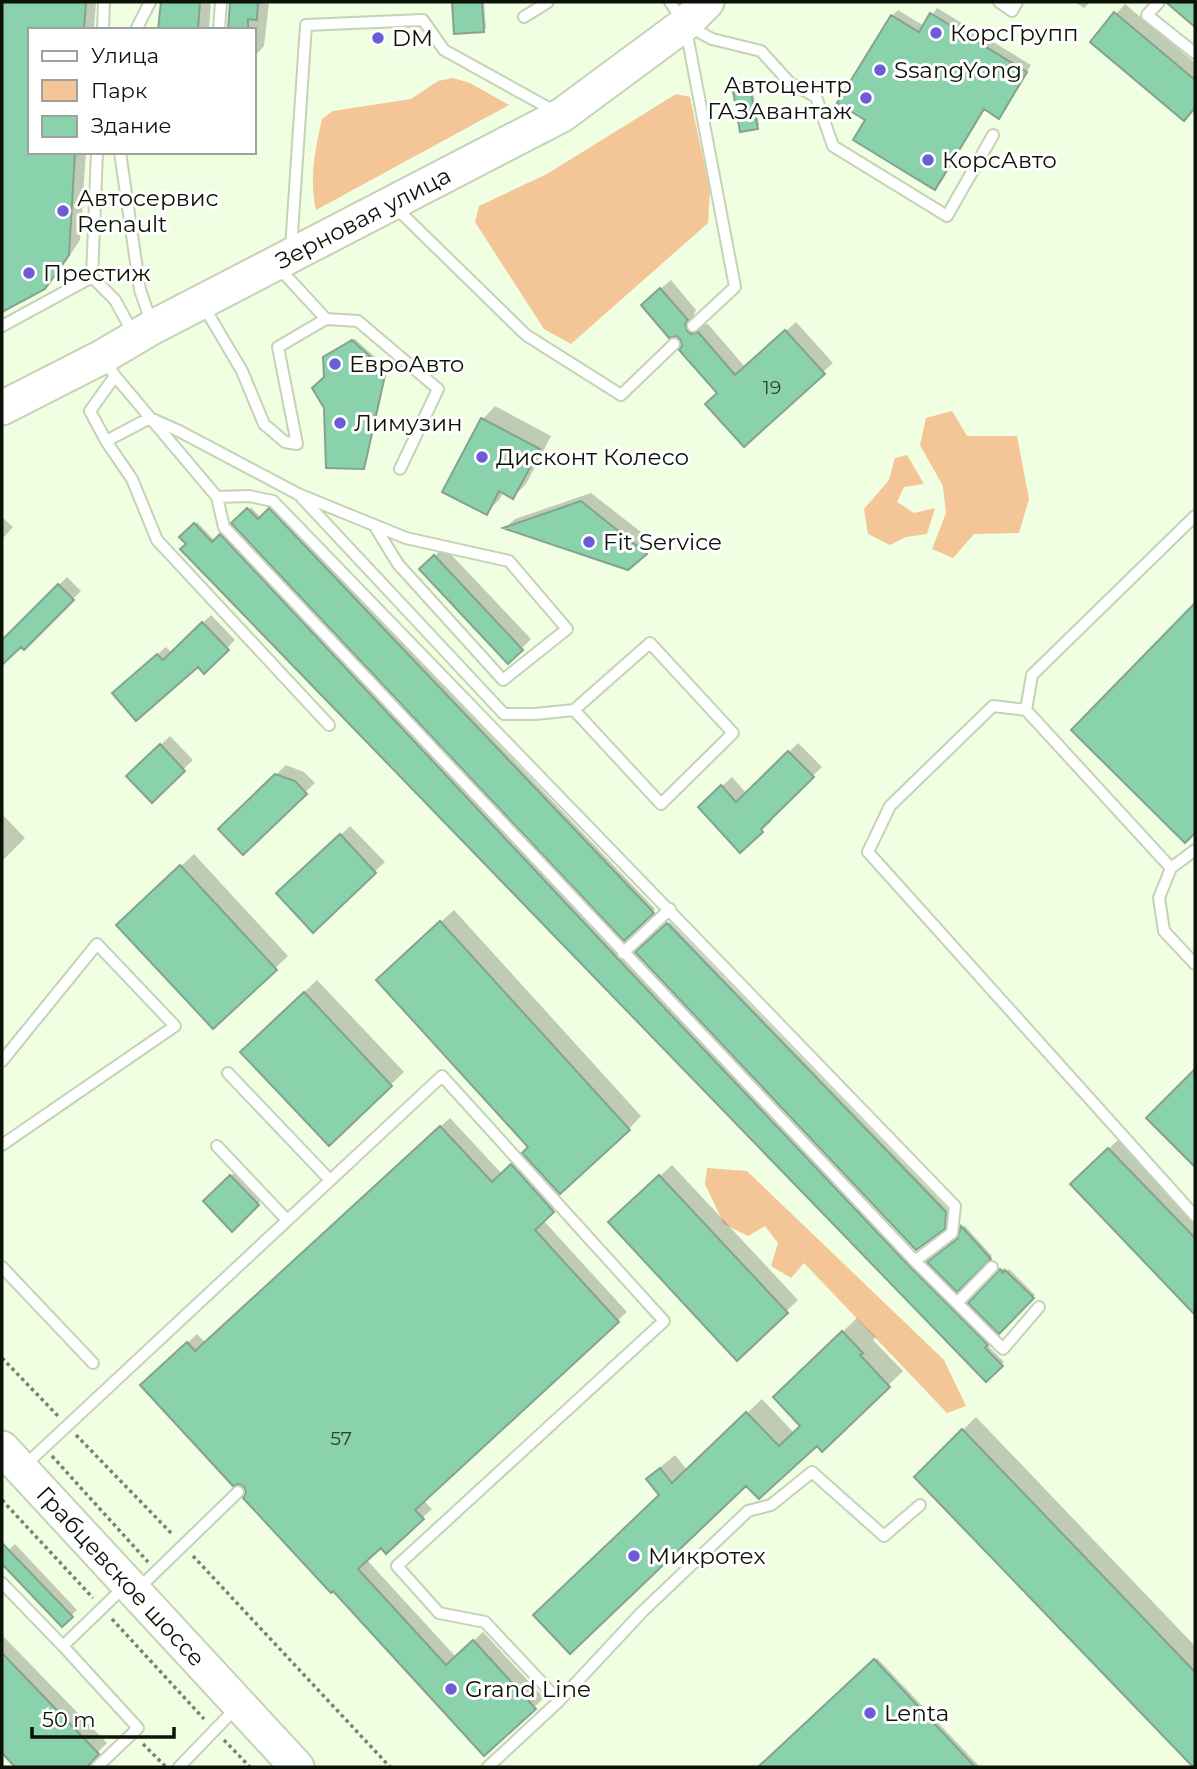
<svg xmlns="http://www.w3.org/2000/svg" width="1197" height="1769" font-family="Montserrat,sans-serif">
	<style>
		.green { fill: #f4c596 }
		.shadow { fill: #0003 }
		.building { fill: #8ad2ab; stroke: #85a291; stroke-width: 2 }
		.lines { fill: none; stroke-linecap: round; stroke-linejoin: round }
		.service-casing { stroke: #c4d2b6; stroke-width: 14 }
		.primary-casing { stroke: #c4d2b6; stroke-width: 37 }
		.path { stroke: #7a8370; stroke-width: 3.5; stroke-dasharray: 3.5 3.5; stroke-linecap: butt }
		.service { stroke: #fff; stroke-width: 10 }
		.primary { stroke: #fff; stroke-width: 33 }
		.poi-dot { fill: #6c5dd7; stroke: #fff; stroke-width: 2.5 }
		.labels { text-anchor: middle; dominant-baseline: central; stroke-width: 6; stroke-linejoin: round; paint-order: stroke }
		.number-label { font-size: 19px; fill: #2c4231 }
		.poi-label { font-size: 23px; fill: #0d1208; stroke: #fff; text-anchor: start }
		.street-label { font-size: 23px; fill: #0d1208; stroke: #fff }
	</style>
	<rect width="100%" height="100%" fill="#f0fee1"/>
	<path class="green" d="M453 78 470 83 509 105 316 210C309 179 315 150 322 119L333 111 411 99 438 81Z
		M676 94 690 97 710 191 708 223 571 344 544 329 475 222 479 206 547 174Z
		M952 411 967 436H1017L1029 499 1019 533 974 534 953 558 932 549 946 513 943 486 920 445 926 418Z
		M907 455 924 484 904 487 897 502 914 513 935 508 927 534 906 537 890 545 868 534 864 509 889 480 895 458Z
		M707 1168 747 1171 944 1360 966 1406 947 1413 804 1263 791 1278 771 1266 778 1243 765 1226 748 1236 724 1224 705 1184Z"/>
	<path class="shadow" d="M2 2H96L94 30H30V152H86L80 240 57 275 44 288 2 310V253L59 224 2 222Z
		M163 2H211L209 30H160Z
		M232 2H269L264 46 254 57V30H230Z
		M454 2H484L486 28 483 30 456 33Z
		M1075 2H1090L1084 8Z
		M1125 4 1195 63V107L1184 118 1116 14Z
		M937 8 1031 65 1004 110 999 116 985 108 941 182 935 188 868 119 892 16 898 10 924 26Z
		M751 81 759 125 757 127 733 86Z
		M671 280 696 310 694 314 696 322 701 325 708 324 745 367 796 322 833 363 744 445 719 393 684 346 682 338 652 296Z
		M355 339 387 368 366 464 363 467 325 378 328 355Z
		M495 406 551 436 526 484 513 497 504 491 499 500 486 513 483 419Z
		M591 493 655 543 628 568 506 527 515 519Z
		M251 507 261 518 273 507 655 909 625 938 234 523Z
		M2 517 13 527 2 539Z
		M197 522 215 541 223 533 620 956 912 1264 989 1341 986 1344 1004 1362 986 1379 181 537Z
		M444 547 531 639 508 662 421 569Z
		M67 577 81 591 24 648 21 645 2 663V642Z
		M1195 606V831L1185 841 1073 730Z
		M211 615 235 640 204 671 198 665 122 685 166 647 172 653Z
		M170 736 193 760 152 800 129 776Z
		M798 743 822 767 769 819 772 821 740 850 710 797 732 777 747 794Z
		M286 765 304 772 315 783 243 852 221 829Z
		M2 814 25 838 2 861Z
		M350 826 385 862 314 930 279 894Z
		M194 854 288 956 213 1027 131 913Z
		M454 910 641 1116 629 1129 531 1147 391 967Z
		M670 922 948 1209 946 1224 943 1227 638 952Z
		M317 980 404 1072 329 1144 255 1039Z
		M450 1118 502 1174 521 1156 562 1201 543 1220 627 1312 423 1500 432 1509 422 1518 381 1546 366 1559 456 1657 483 1632 544 1698 484 1754 248 1494 246 1486 152 1376 197 1334 206 1343Z
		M1122 1136 1195 1212V1313L1072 1184Z
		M672 1165 798 1300 737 1358 622 1211Z
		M237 1170 264 1198 232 1229 205 1201Z
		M964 1225 992 1256 957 1289 959 1239Z
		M1003 1268 1006 1272 1009 1269 1035 1295 999 1331 970 1303Z
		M857 1318 876 1337 873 1340 903 1371 822 1450 817 1444 746 1484 661 1495 648 1479 663 1465 675 1455 687 1470 762 1399 794 1433 802 1426 775 1397Z
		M976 1417 1195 1646V1767L916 1477Z
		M15 1544 77 1610 62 1625 2 1562V1557Z
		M2 1635 107 1743 83 1767H18L2 1750Z
		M877 1658 980 1767H760Z"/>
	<path class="building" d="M2 2H86L84 30H30V152H75L69 255 45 289 2 312Z
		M161 2H200L198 30H158Z
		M230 2H258L257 20 248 19V30H228Z
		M452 2H482L484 32 454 34Z
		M1167 2H1195V27L1167 3Z
		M1114 12 1195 80V108L1184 121 1090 42Z
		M930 13 1027 72 999 119 984 109 935 190 853 140 865 120 837 103 891 15 919 32Z
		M749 82 758 129 740 132 732 85Z
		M660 288 688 320 685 324 687 331 691 334 698 332 735 375 785 330 825 374 744 447 705 404 717 393 679 350 682 346 680 339 676 336 669 338 641 305Z
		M352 340 386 371 364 469 326 468 324 408 312 388 324 377 323 357Z
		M481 418 540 449 513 499 499 491 487 515 442 492Z
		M581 501 647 554 628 570 503 528Z
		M247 508 258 519 269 508 654 913 624 941 231 523Z
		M194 523 212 542 220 534 618 959 909 1266 988 1345 985 1348 1003 1366 986 1382 180 549 186 544 179 537Z
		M434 555 523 650 508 664 419 569Z
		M58 584 74 600 24 650 21 647 2 665V640Z
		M1195 603V833L1185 843 1071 730Z
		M202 622 229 650 204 674 198 667 136 721 112 693 157 654 163 660Z
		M160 744 185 771 152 803 126 776Z
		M788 751 814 777 761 829 763 832 740 853 698 807 721 785 736 802Z
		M275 774 295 781 307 794 243 855 218 829Z
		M340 834 376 873 313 933 276 893Z
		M180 865 277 970 213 1029 116 925Z
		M440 921 630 1130 560 1194 522 1153 528 1147 376 980Z
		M667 923 946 1212 945 1229 916 1250 635 952Z
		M304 992 392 1086 329 1146 240 1052Z
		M1195 1069V1167L1146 1118Z
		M440 1126 492 1182 511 1164 554 1212 535 1230 619 1322 415 1510 424 1519 386 1554 381 1548 358 1569 446 1665 473 1640 536 1709 484 1756 333 1591 331 1593 243 1498 246 1493 244 1487 239 1484 233 1486 140 1385 187 1342 195 1351Z
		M1108 1148 1195 1238V1315L1070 1184Z
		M230 1175 259 1205 232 1232 203 1201Z
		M659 1175 788 1313 737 1361 608 1222Z
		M961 1226 991 1259 957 1292 927 1262 957 1239Z
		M1000 1269 1003 1273 1005 1270 1034 1298 999 1334 968 1303Z
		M842 1331 863 1353 860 1355 890 1387 822 1452 817 1446 759 1499 746 1486 570 1654 533 1615 659 1495 646 1479 660 1468 672 1483 746 1412 779 1446 800 1426 773 1397Z
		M962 1429 1195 1672V1767H1193L914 1477Z
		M2 1543 73 1617 62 1627 2 1564Z
		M2 1653 99 1754 87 1767H15L2 1753Z
		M874 1659 975 1767H758Z"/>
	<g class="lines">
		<g class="service-casing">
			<path id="service" d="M670 2 685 24 735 287 693 326
				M999 2 1012 11 1017 2
				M1159 2 1147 15 1195 53
				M524 17 548 2
				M690 27 712 39 761 51 789 82 816 97 833 146 947 216 993 135
				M103 30 104 2
				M136 30 150 2
				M219 30 221 2
				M97 152 92 277 115 300 134 335
				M120 152 140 290 152 324
				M394 206 526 335 621 395 674 344
				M291 248 306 25 423 20 444 50 556 112
				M203 305 242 371 264 424 285 442 297 444 278 347 326 319 278 267
				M326 319 358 321 438 389 400 469
				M2 326 92 277
				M104 359 115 376 217 497 224 527 915 1261 1003 1349 1039 1307
				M115 376 90 411 106 441 150 418 179 431 298 494 406 538 509 561 567 629 503 680 398 564 374 525
				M106 441 132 479 157 540 329 725
				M217 497 249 496 273 501 955 1206 952 1233 915 1261
				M302 498 504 714H535L574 710 661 804 733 733 650 643 574 710
				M1026 710 993 706 890 806 868 852 1195 1216
				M1195 850 1171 868 1159 898 1164 931 1195 964
				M1171 868 1026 710 1032 675 1195 516
				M623 953 670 909
				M2 1061 97 944 175 1026 2 1145
				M228 1073 329 1179
				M217 1146 287 1220
				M2 1267 93 1363
				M957 1303 992 1267
				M23 1467 442 1076 664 1321 397 1566 439 1613 485 1622 559 1701 488 1767
				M2 1583 63 1646 125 1586
				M137 1590 238 1492
				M63 1646 138 1728 97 1767
				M559 1701 642 1612 748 1511 771 1505 812 1472 884 1536 920 1505
				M179 1767 237 1707"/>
		</g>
		<g class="primary-casing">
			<g id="primary">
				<path id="s1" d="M2 408 102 357 153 327 562 115 685 24 707 2"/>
				<path id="s2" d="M2 1448 297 1767"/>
			</g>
		</g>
		<path class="path" d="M2 1358 59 1417
			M76 1435 173 1535
			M52 1456 148 1562
			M2 1500 93 1598
			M193 1556 390 1767
			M112 1619 204 1719
			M224 1740 250 1767
			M143 1744 165 1766"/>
		<use href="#service" class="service"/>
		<use href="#primary" class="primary"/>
	</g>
	<g class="poi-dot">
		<circle cx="936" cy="33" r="7"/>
		<circle cx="378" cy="38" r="7"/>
		<circle cx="880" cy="70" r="7"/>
		<circle cx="866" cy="98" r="7"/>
		<circle cx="928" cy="160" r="7"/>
		<circle cx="63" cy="211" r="7"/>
		<circle cx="29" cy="273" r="7"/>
		<circle cx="335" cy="364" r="7"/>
		<circle cx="340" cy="423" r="7"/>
		<circle cx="482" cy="457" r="7"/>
		<circle cx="589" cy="542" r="7"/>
		<circle cx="634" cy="1556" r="7"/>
		<circle cx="451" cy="1689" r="7"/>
		<circle cx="870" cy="1713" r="7"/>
	</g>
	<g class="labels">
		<g class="number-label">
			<text x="772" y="387">19</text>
			<text x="341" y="1438">57</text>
		</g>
		<g class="poi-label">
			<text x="950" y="33">КорсГрупп</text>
			<text x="392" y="38">DM</text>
			<text x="894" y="70">SsangYong</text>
			<text x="852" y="85" text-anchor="end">Автоцентр<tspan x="852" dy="26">ГАЗАвантаж</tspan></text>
			<text x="942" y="160">КорсАвто</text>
			<text x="77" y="198">Автосервис<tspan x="77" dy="26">Renault</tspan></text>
			<text x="43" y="273">Престиж</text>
			<text x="349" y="364">ЕвроАвто</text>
			<text x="354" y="423">Лимузин</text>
			<text x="496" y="457">Дисконт Колесо</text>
			<text x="603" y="542">Fit Service</text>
			<text x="648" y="1556">Микротех</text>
			<text x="465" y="1689">Grand Line</text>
			<text x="884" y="1713">Lenta</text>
		</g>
		<g class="street-label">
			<text stroke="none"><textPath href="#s1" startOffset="408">Зерновая улица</textPath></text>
			<text stroke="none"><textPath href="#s2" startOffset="175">Грабцевское шоссе</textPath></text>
		</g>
	</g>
	<rect width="1197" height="1769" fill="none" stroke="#0d1208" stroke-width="7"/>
	<rect x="28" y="28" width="228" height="126" fill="#ffffff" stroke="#9ea09c" stroke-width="2"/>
	<rect x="42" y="51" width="35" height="10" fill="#ffffff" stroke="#9ea09c" stroke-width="2"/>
	<text x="91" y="63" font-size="21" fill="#0d1208">Улица</text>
	<rect x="42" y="80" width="35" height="21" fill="#f4c596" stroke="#9ea09c" stroke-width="2"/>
	<text x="91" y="98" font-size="21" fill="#0d1208">Парк</text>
	<rect x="42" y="116" width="35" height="21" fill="#8ad2ab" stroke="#9ea09c" stroke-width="2"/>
	<text x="91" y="133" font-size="21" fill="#0d1208">Здание</text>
	<path d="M32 1727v10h142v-10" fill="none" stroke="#0d1208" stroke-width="3.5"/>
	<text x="42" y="1727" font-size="21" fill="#0d1208" stroke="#ffffff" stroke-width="5" paint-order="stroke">50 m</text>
</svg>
